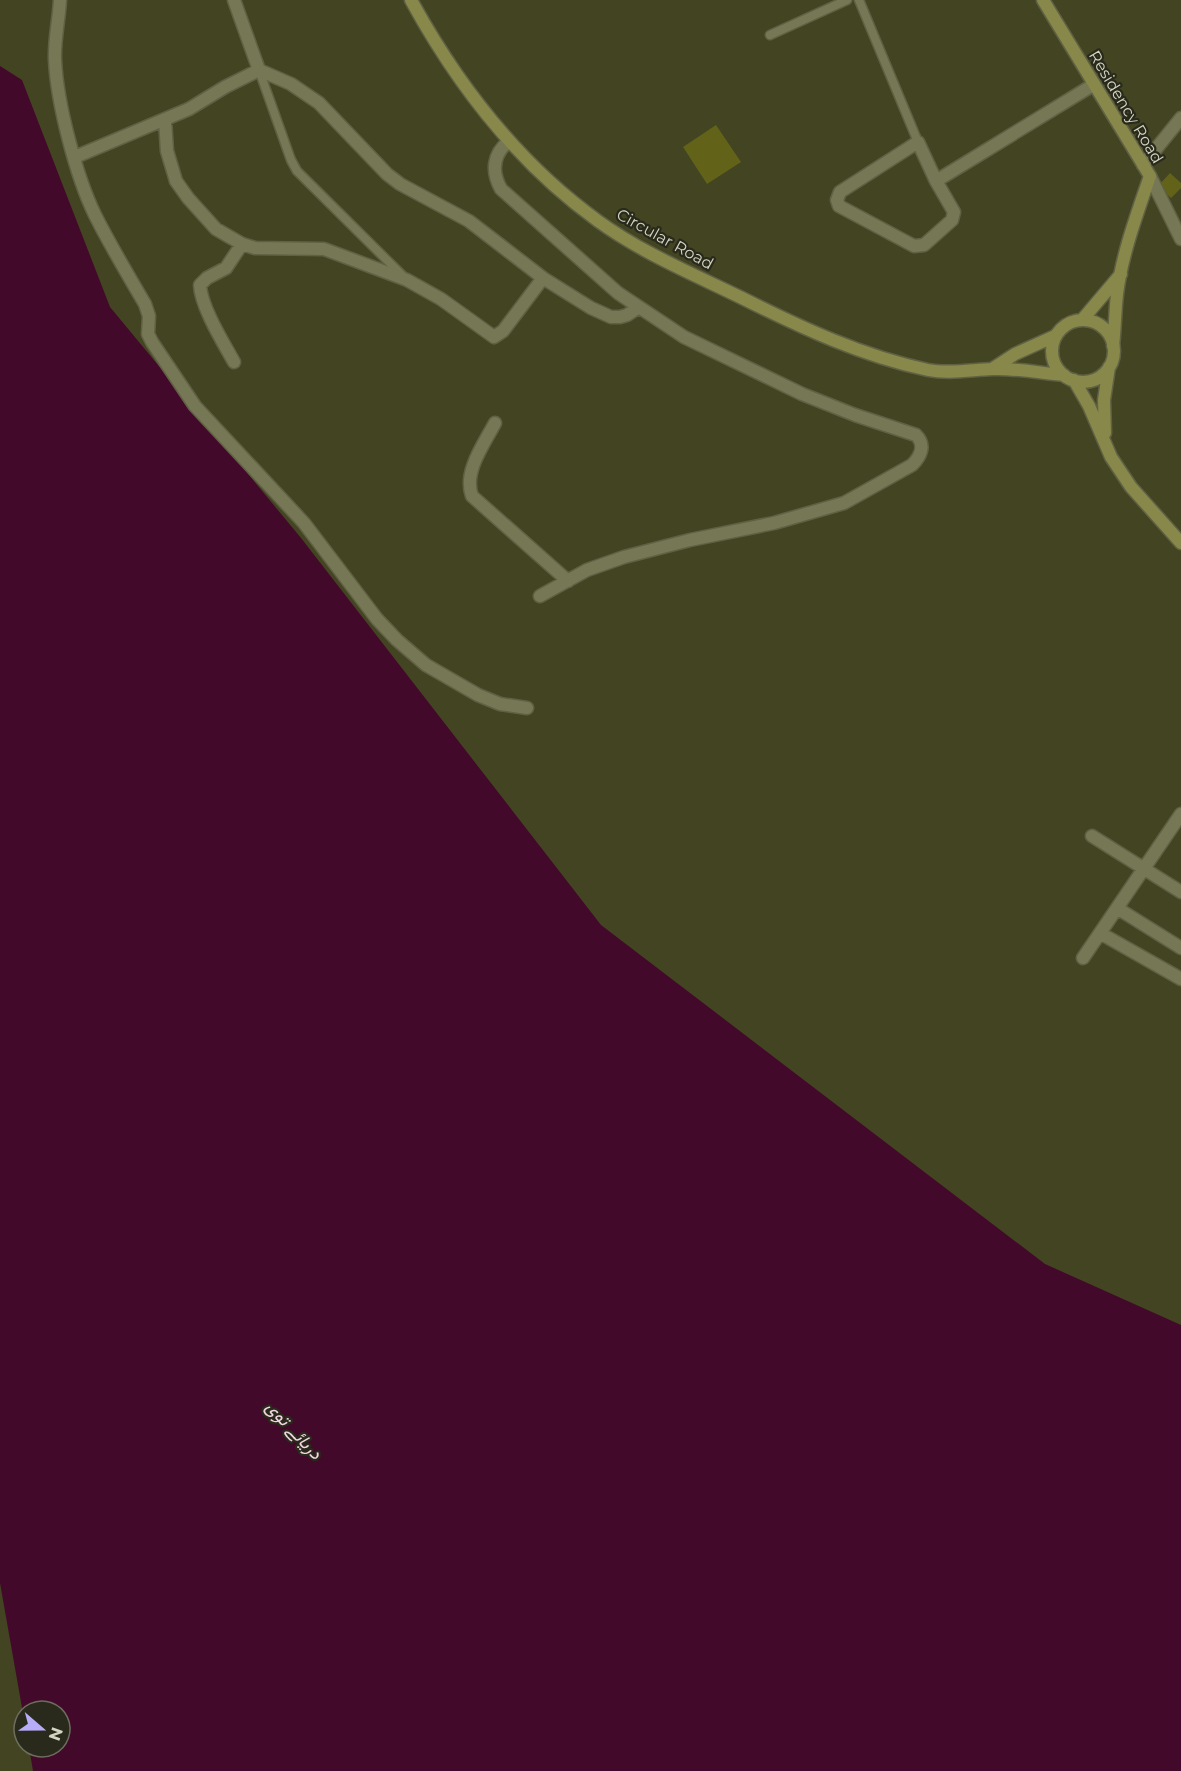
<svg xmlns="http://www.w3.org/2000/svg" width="1181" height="1771" font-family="Montserrat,Vazirmatn,sans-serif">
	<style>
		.water { fill: #43092b }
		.building { fill: #626319 }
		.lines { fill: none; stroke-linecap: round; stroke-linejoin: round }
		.lane-casing { stroke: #606144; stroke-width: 11 }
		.street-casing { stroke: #606144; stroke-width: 15 }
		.secondary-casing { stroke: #606144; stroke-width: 15 }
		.lane { stroke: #767754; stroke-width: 8 }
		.street { stroke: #767754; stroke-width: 12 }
		.secondary { stroke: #87884a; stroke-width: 12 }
		.labels { text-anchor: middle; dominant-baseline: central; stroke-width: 4.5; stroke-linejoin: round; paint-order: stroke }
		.street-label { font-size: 16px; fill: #d4d5c2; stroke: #292a1b }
		.water-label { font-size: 18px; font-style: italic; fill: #f4d6e3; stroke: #292a1b }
	</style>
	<rect width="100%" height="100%" fill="#434422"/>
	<path class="water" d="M0 66 22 80 110 307 301 538 601 925 1045 1264 1181 1325V1771H33L29 1747H60V1711H24V1719L0 1583Z"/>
	<path class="building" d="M716 125 741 162 707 184 683 147Z
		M1170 173 1181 183V188L1171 198 1158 186Z"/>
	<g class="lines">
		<g class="lane-casing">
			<path id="lane" d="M859 0 918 142
				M770 35 847 0
				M259 70 291 160 297 171 403 276"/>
		</g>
		<g class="street-casing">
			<path id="street" d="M60 0C59 20 54 40 55 60 57 103 76 176 95 215 110 245 128 275 145 304L149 316 148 334 152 342 195 406 304 523 377 619 397 640 426 665 478 695 500 704 527 708
				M234 0 259 70 291 84 319 103 387 174 400 184 469 221 543 278 591 308 611 317H620L627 315 639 307
				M165 120 167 151 176 181 188 198 216 229 242 244 255 248 324 249 407 280 441 299 494 337 503 331 543 278
				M509 141C493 154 491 171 501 189L618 293 684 337 802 394 855 415 916 435C926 445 921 456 912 465L844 503 774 523 690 540 624 557 587 570 540 596
				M918 142 936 181 954 212 952 220 924 245 914 246 839 206 837 200 840 192Z
				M75 157 189 109 225 87 259 70
				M1143 165 1181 118
				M1150 176 1181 239
				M936 181 1093 85
				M234 362C223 342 201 307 200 285L207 278 226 268 242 244
				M495 423C484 444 463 472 472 496L568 581
				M1092 836 1181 892
				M1117 908 1181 948
				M1100 933 1181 979
				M1083 958 1181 814"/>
		</g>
		<g class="secondary-casing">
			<path id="secondary" d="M411 0C457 84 519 164 598 221 642 253 693 274 742 298 802 328 862 356 928 370 949 374 970 370 992 369 1015 368 1040 373 1064 375
				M1043 0 1150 176C1137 214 1122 254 1117 294 1115 312 1115 329 1113 346
				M1082 320 1121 274
				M1052 351a31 31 0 1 1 62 0a31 31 0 1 1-62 0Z
				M992 369 1015 354 1055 336
				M1074 380 1089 406 1111 457 1131 487 1181 543
				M1105 433 1104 400 1109 367"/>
		</g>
		<use href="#lane" class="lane"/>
		<use href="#street" class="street"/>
		<use href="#secondary" class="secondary"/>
	</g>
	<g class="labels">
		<g class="street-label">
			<text transform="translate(1126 107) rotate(59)">Residency Road</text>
			<text transform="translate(665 239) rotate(29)">Circular Road</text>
		</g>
		<g class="water-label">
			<text transform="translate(294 1430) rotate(47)">دریائے توی</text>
		</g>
	</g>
	<g transform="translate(42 1729) rotate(110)"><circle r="28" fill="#292a1b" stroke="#6d6e5e" stroke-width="1.5"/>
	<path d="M0-4.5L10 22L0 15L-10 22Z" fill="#b6acf8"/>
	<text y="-9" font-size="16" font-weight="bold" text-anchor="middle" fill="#d4d5c2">N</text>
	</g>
</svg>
